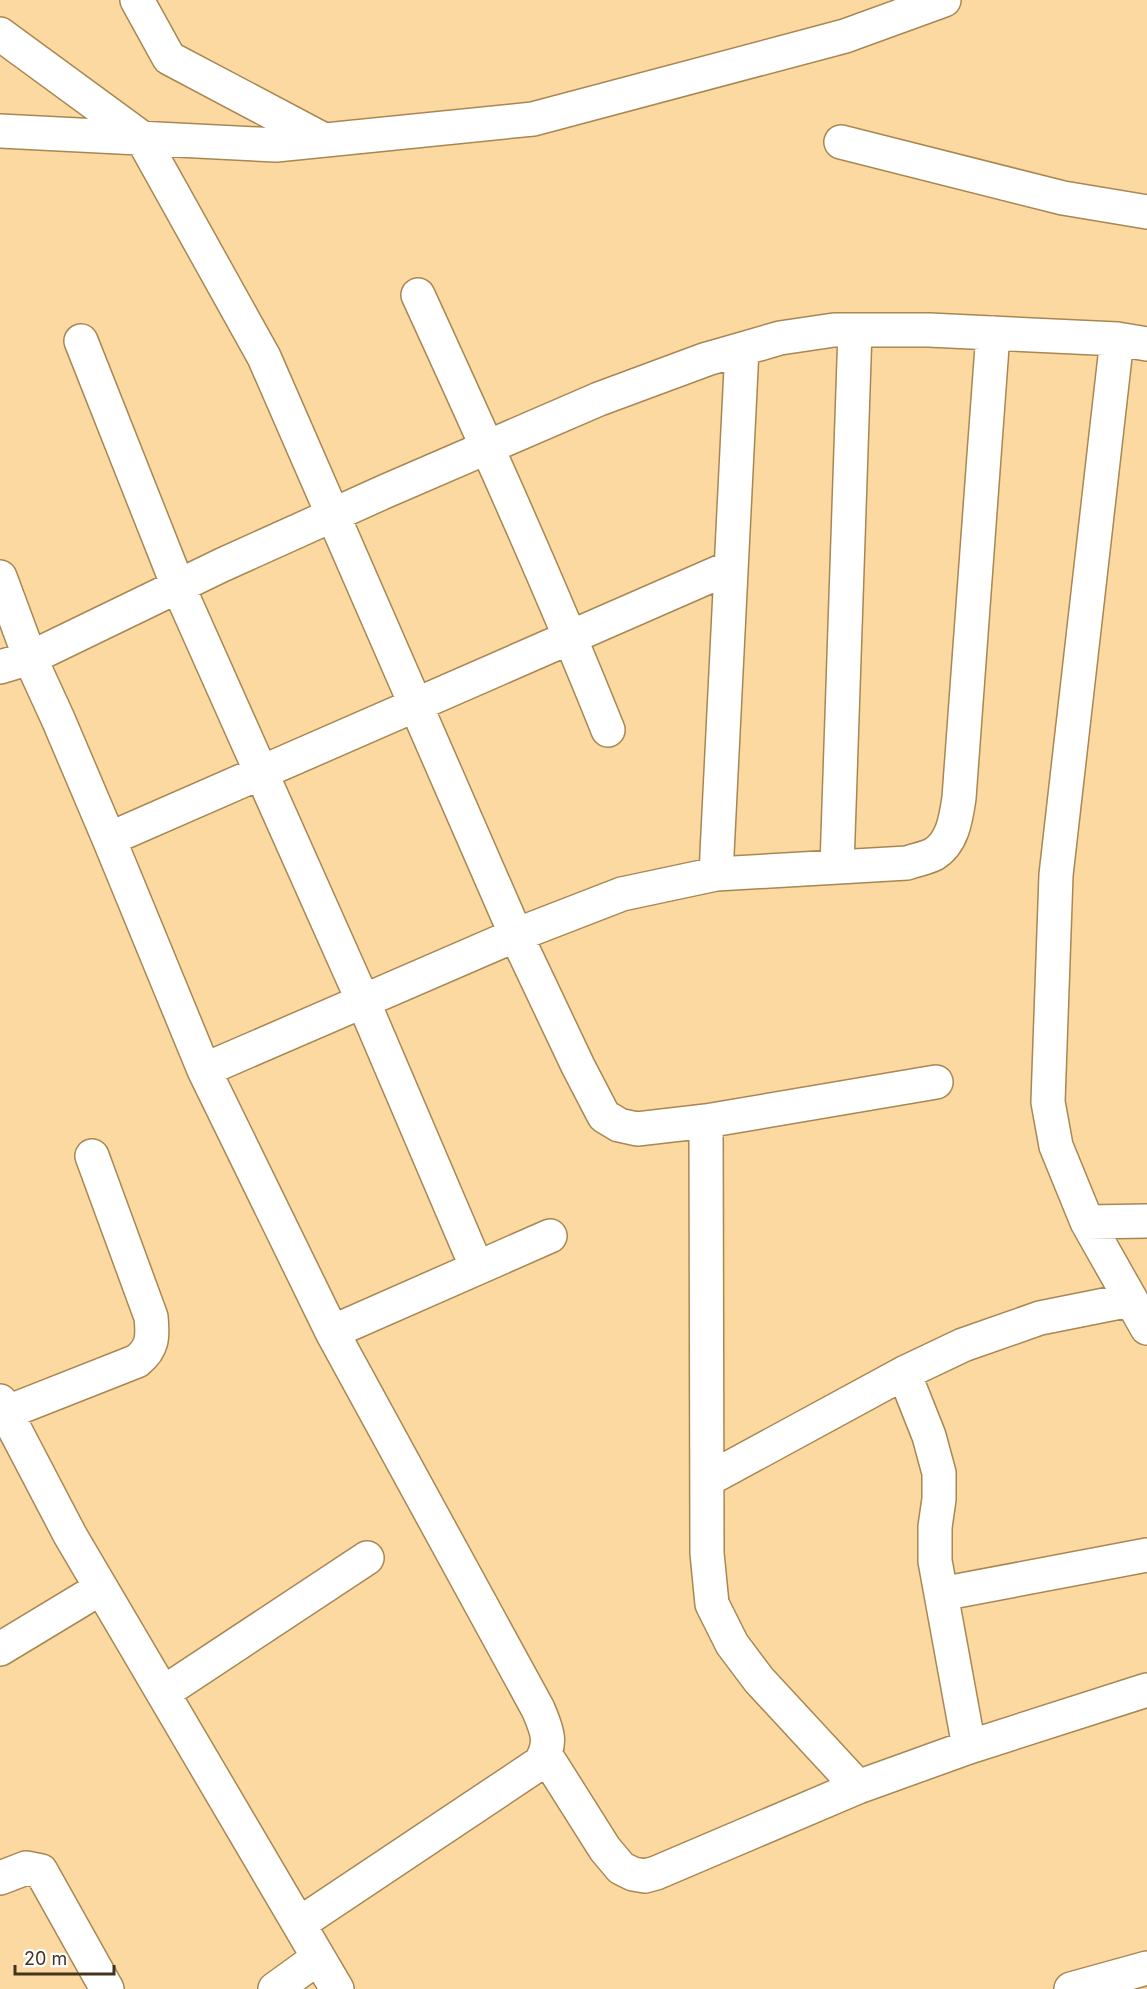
<svg xmlns="http://www.w3.org/2000/svg" width="1147" height="1989" font-family="Inter,sans-serif">
	<style>
		.lines { fill: none; stroke-linecap: round; stroke-linejoin: round }
		.minor-casing { stroke: #a88753; stroke-width: 36 }
		.minor { stroke: #fff; stroke-width: 33 }
	</style>
	<rect width="100%" height="100%" fill="#fbd9a1"/>
	<g class="lines">
		<g class="minor-casing">
			<path id="minor" d="M137 0 169 58 324 140
				M0 34 142 138 264 357 516 935 578 1066 604 1116 619 1125 637 1129 706 1121 936 1082
				M0 131 276 145 533 119 845 36 944 0
				M841 142 1063 198 1147 212
				M418 295C484 439 549 583 608 730
				M1117 339 1056 875 1048 1102 1056 1146 1087 1222 1147 1328
				M81 341 178 586 363 1001 477 1268
				M0 577 30 658 58 719 109 839 204 1070 332 1332 538 1709C547 1730 553 1743 540 1763L299 1924
				M0 667 30 658 222 565 386 491 599 399 707 359 742 349 780 338 834 330H929L1117 339 1147 344
				M109 839 731 567
				M837 866 855 330
				M716 874 742 349
				M204 1070 516 935 622 894 716 874 907 863C915 860 927 858 934 854 953 842 956 818 959 798L993 333
				M706 1121 707 1553 712 1604 732 1644 759 1680 858 1787
				M1087 1222 1147 1221
				M332 1332 550 1236
				M904 1373 929 1436 939 1473V1499L935 1527V1561L969 1747
				M0 1401 70 1535 337 1989
				M0 1415 137 1361C153 1348 153 1337 151 1317L92 1156
				M707 1480 904 1373 963 1345 1040 1318 1130 1300
				M941 1594 1147 1555
				M0 1649 101 1588
				M163 1693 367 1558
				M545 1754 605 1849 621 1868 633 1874 645 1876 656 1873 858 1787 969 1747 1147 1690
				M0 1878 26 1868 41 1871 107 1989
				M275 1989 318 1958
				M1071 1989 1147 1968"/>
		</g>
		<use href="#minor" class="minor"/>
	</g>
	<path d="M15 1965v9h99v-9" fill="none" stroke="#42341e" stroke-width="3"/>
	<text x="24" y="1965" font-size="18" fill="#42341e" stroke="#ffffff" stroke-width="4.5" paint-order="stroke">20 m</text>
</svg>
